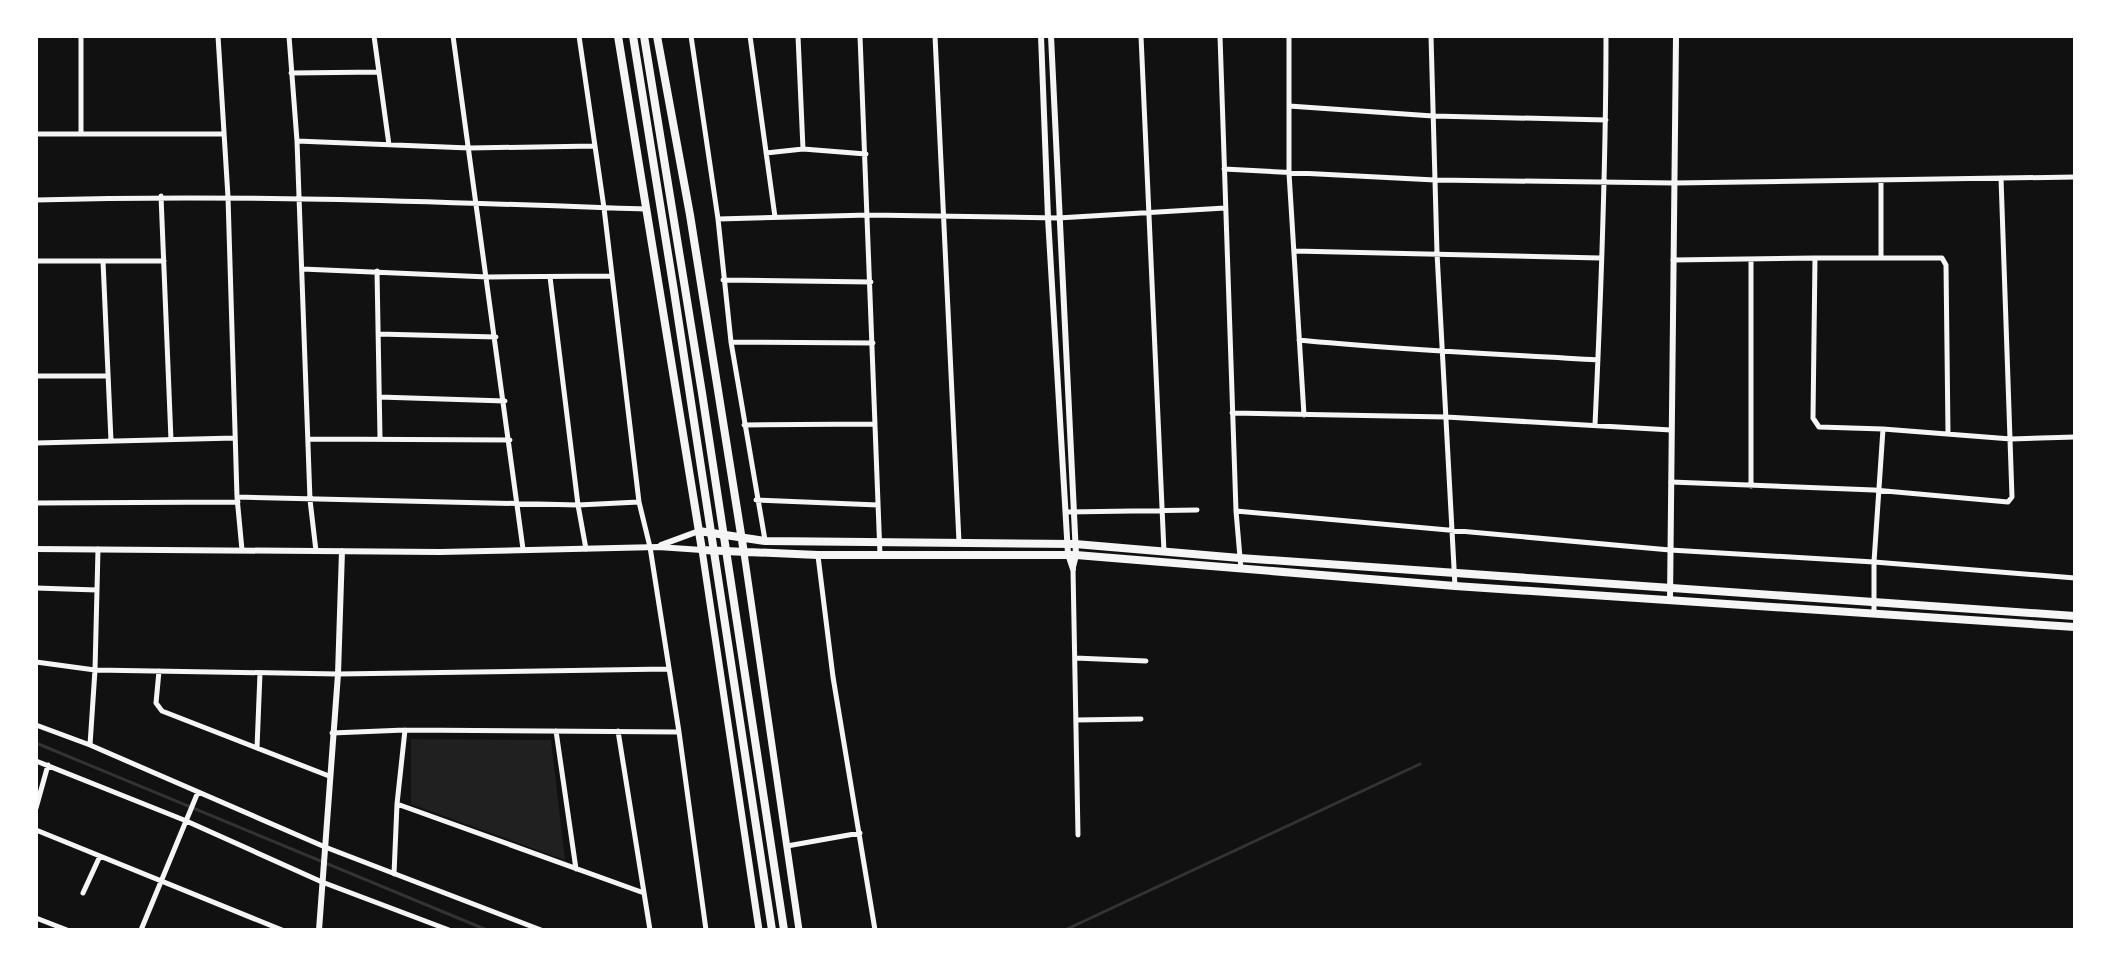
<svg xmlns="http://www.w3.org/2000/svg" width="2111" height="966" font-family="'DejaVu Sans',sans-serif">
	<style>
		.green { fill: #202020 }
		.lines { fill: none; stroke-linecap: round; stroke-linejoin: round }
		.stream { stroke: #333; stroke-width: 3 }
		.minor { stroke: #f5f5f5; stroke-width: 5 }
		.tertiary { stroke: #f5f5f5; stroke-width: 6 }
		.secondary { stroke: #f5f5f5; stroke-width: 7 }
		.primary { stroke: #f5f5f5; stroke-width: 8 }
		.trunk { stroke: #f5f5f5; stroke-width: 8 }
	</style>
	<rect width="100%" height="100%" fill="#111"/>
	<path class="green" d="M411 739 551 740 565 860 411 804Z"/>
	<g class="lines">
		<path class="stream" d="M36 743 487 930
			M1065 930 1420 764"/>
		<path class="minor" d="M81 36V133
			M218 36 228 197 237 497 242 550
			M289 36 297 141 310 500 316 551
			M374 36 389 145
			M453 36 523 549
			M691 36 718 219 731 342 873 343
			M750 36 775 217
			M798 36 803 149 866 154
			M860 36 880 555
			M935 36 959 542
			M1141 36 1164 552
			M1220 36 1236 511 1241 569
			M1289 36V173L1304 415
			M1431 36 1437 253 1455 586
			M291 73 379 72
			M1289 106 1433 116 1606 120
			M36 134H224
			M297 141 469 148 595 146
			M766 153 803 149
			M1224 169 1435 180 1674 183 2075 177
			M1881 180V258
			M161 196 171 440
			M36 200C239 194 443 202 646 209
			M718 219 869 215 1058 218 1225 208
			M1294 251 1600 258
			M1815 258H1942L1946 265 1948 433
			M1751 259V486
			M1673 260 1815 258 1813 418 1819 427 1883 429
			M36 261H164
			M103 261 111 441
			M302 269 488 277 612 276
			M377 271 380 438
			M550 277 578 505 586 549
			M723 280 871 282
			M378 334 496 337
			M1299 340C1399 350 1498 354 1598 360
			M731 342 765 540
			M36 376H108
			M379 397 505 401
			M1232 413 1446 417 1671 430
			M744 425 875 424
			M1595 425C1601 296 1606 166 1606 36
			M308 439 510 440
			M36 443 235 438
			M1671 482 1874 490 2008 502 2012 497 2001 178
			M237 497 578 505 639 502
			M756 500 878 505
			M36 503 238 502
			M1236 511 1670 550 1874 562 2075 578
			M1067 512 1197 510
			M818 556 833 677 875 930
			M1073 569 1078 835
			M36 588 97 590
			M1874 613V562L1883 429 2011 439 2075 437
			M1075 658 1146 661
			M36 662 95 670 98 549
			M159 671 156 703 162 711 329 776
			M1076 720 1141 719
			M36 725 90 745
			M405 730 397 804 644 893
			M556 731 576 869
			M618 731 650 930
			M679 732 706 930
			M332 733 405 730 679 732 650 547 639 502 604 208 579 36
			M257 748 260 673
			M36 761 184 820 322 882 449 930
			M36 808 48 765
			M36 830 282 930
			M787 846 860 833
			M394 874 397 804
			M83 893 100 856
			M36 918 67 930
			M141 930 198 792
			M541 930 325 847 90 745 95 670 338 674 667 669"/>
		<path class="tertiary" d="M1041 36 1048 218 1068 554 1073 569
			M1051 36 1076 555 1073 567
			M661 545 699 531
			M36 549 440 552 658 547 702 550
			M1670 600 1676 36
			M319 930 338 674 342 551"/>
		<path class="secondary" d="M702 550 759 930
			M744 553 799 930"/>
		<path class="primary" d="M618 36 702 550 818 555H1076L1455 586 2075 627
			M657 36 690 215 744 553
			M699 531 765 541 1075 544 1240 558 2075 616"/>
		<path class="trunk" d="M633 36 674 291 772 930
			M644 36 702 393 784 930"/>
	</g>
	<rect width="2111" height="966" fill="none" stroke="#ffffff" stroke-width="76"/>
</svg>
